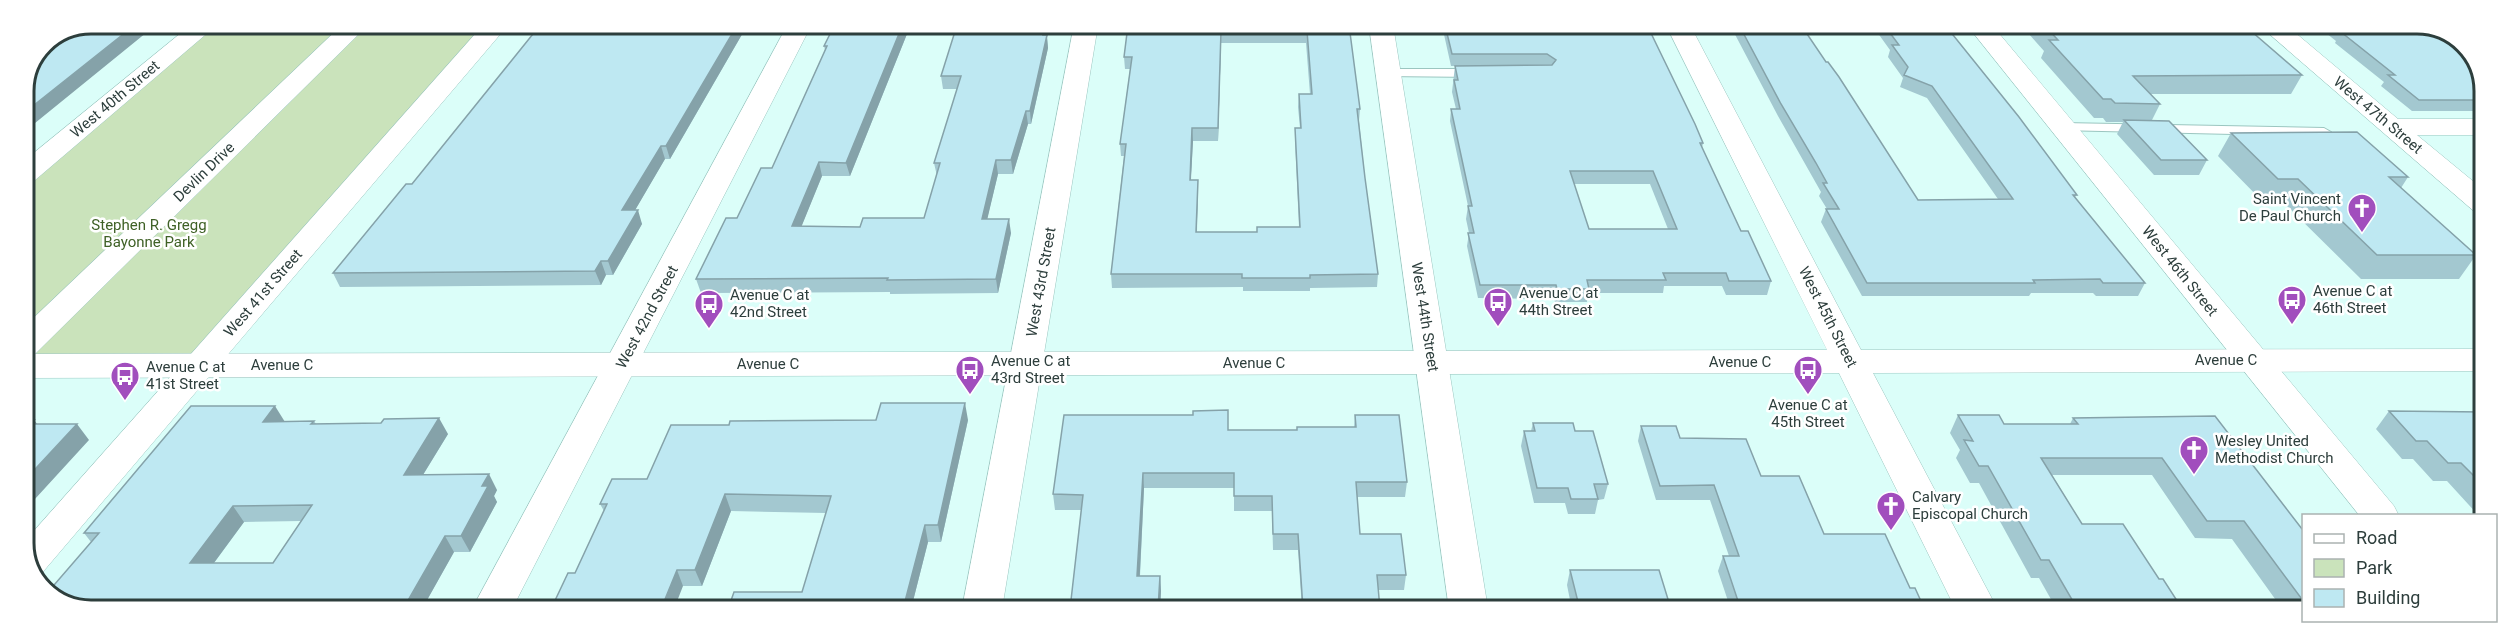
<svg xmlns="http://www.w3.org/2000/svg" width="2509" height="634" font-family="Roboto,sans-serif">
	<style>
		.green { fill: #cae3bb }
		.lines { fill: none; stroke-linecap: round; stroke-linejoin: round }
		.lane-casing { stroke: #9bc6c0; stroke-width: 2 }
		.street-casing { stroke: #9bc6c0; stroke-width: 1 }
		.secondary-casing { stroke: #9bc6c0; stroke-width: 1 }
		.lane { fill: #fff; fill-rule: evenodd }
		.street { fill: #fff; fill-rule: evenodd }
		.secondary { fill: #fff; fill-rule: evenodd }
		.wall { fill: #a3c8d0; fill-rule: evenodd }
		.shaded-wall { fill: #85a2a9 }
		.building { fill: #bee8f2; stroke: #85a2a9; stroke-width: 1.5; fill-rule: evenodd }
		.labels { text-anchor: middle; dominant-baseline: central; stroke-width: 5; stroke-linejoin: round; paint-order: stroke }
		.street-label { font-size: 15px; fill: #2d3e3c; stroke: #fff }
		.poi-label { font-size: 15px; fill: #2d3e3c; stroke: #fff; text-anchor: start }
		.park-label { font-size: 15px; fill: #3f6126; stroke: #fff }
		.rim { fill: none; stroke: #2d3e3c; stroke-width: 3 }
	</style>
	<rect width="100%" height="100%" fill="#dbfef9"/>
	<path class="green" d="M206 24H498L200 366H24V175Z"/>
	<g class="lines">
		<g class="lane-casing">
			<path id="lane" d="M1389 69H1476L1483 73 1476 77 1384 76 1382 73 1384 70Z
				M2063 123 2324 128 2331 132 2324 136 2058 130 2056 127 2058 124Z"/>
		</g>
		<g class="street-casing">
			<path id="street" d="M192 24H218L34 181 24 183V161Z
				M343 24H369L35 354 24 357V327Z
				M484 24H509L42 573 35 575 25 551V541Z
				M788 24H812L512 609H472Z
				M1074 25H1098L1002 609H962Z
				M1369 25H1393L1488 609H1449Z
				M1967 25H1992L2394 506 2399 516H2360Z
				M2259 25H2286L2398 119H2485V135H2417L2485 191V214L2475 212Z"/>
		</g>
		<g class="secondary-casing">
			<path id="secondary" d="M1666 25H1690L1861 350 2484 349V371L1873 373 1998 610H1956L1839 373 24 378V354L1827 350Z"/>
		</g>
		<use href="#lane" class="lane"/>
		<use href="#street" class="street"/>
		<use href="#secondary" class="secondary"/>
	</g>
	<path class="wall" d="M748 24 670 159H665L635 210 642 224 613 275H606L601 285 340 287 333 273 412 184Z
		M835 24H911L850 176H822L801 227H860L924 218 937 176 934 163 957 89H943L941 76 957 25H1050L1047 37 1048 48 1031 124H1028L1013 174H998L987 219 1011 233 998 293 890 294V292L701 293 696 279 772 168 825 50 824 46Z
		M1128 25H1349L1360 109 1359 121 1365 178 1378 274 1377 287 1310 288V291H1243V287L1112 288 1111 274 1124 156H1121L1120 144 1130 69H1125L1124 57ZM1221 43H1306L1310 94H1299L1298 107 1300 128H1295V140L1299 227 1257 232H1197L1198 180H1191L1193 141H1218Z
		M1427 25H1647L1703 143 1702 148 1741 231 1771 281 1767 295H1726L1722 286H1664L1663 293H1588L1587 302H1555L1554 299 1478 298 1467 246 1469 233 1466 219 1468 206 1450 121 1451 109H1456L1452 92 1455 66H1473H1451L1443 30H1428ZM1574 184H1650L1668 229H1589Z
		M1730 25H1801L1918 200 1998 199 1927 98 1900 87 1903 78 1888 57 1890 50 1872 25H1945L2077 195 2075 197 2145 283 2138 296H2096L2093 293H2031L2029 296H1862L1821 222 1826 209H1827L1819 196 1821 192 1778 116Z
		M2021 25H2255L2251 32 2302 75 2291 94H2150L2160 104 2152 120 2207 160 2199 175H2154L2117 134 2123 122H2106L2103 118H2094L2041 58 2044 51Z
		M2316 25H2431L2485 86V111H2412L2381 86 2384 82 2335 43 2336 41Z
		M2231 133 2408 177 2401 188 2476 255 2459 279H2361L2284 203H2264L2218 156Z
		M2389 411 2484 412V516H2479L2447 481H2433L2413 459H2402L2376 429Z
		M1355 415 1407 482 1405 497H1357L1360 534 1406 575 1404 590H1378L1380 609H1302L1298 550H1273L1272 511H1234V488H1144L1140 576H1160L1161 591 1160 609H1070L1081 510H1055L1053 494 1228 430H1297L1354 427Z
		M1958 415 2004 424H2070L2073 418 2215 416 2302 529H2304V610H2283L2232 539 2195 538 2152 475H2052L2082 524 2159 579 2183 610H2057L2039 578H2031L1979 483H1970L1956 458 1960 450 1950 433Z
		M968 420 941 542H928L911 609H728L802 592 826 513 731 511 702 586H683L575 573 604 511 600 504 647 479 729 425Z
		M285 421H314L316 424 448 434 423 475 497 490 494 496 497 502 470 552H454L422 609H78L91 542 84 533ZM301 521 273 563H214L244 522Z
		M1533 423 1575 431 1608 484 1604 499 1598 500 1595 514H1568L1565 503H1534L1521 446 1524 431H1531Z
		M1641 426 1680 438 1761 476 1824 534 1910 588 1925 610H1731L1718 571 1723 556H1729L1710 500H1656L1638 441Z
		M1570 570 1671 609 1572 610 1567 585Z"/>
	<path class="shaded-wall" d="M136 24H157L24 132V113Z
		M738 24H748L670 159 666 146Z
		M903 24H911L850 176 846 163Z
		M1045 25H1050L1047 37 1048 48 1031 124 1030 111 1043 35Z
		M1221 31V43L1218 141V128Z
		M1026 111 1028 124 1013 174 1011 160Z
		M1192 128 1193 141 1190 193V180Z
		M661 146 665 159 627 224 622 210Z
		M996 160 998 174 984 233 982 219Z
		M819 162 822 176 796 240 792 226Z
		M1198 180V193L1196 245V232Z
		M638 210 642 224 613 275 608 261Z
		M1009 219 1011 233 998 293 996 279Z
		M601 261 606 275 601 285 595 271Z
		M965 403 968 420 941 542 938 525Z
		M275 406 285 422H263Z
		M439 418 448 434 413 491 404 475Z
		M34 420 46 435 29 424Z
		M77 424 89 440 24 511V481Z
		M1143 473 1144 488 1139 591 1137 576Z
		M489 474 497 490 494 496 497 502 470 552 461 536 482 486Z
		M725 494 731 511 702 586 695 570Z
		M233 506 244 522 202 579 190 563Z
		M925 525 928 542 911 609H903Z
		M445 536 454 552 422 609H403Z
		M677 570 683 586 674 609H661Z
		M1160 576 1161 591 1160 609H1158Z"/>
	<path class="building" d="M91 24H136L24 113V91L44 43Z
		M541 24H738L666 146H661L622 210H638L608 261H601L595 271 333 273 406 184H412Z
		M835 24H903L846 163 819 162 792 226 860 227 863 218H924L940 163H934L961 76H941L957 25H1045L1043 35H1047L1030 111H1026L1011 160H996L982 219H1009L996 279 887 280 888 278 696 279 726 218H737L761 168H772L827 46H824Z
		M1128 25H1349L1360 109H1357L1365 178 1378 274 1310 275V278H1242V274H1111L1126 144H1120L1132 57H1124ZM1221 31H1307L1312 94H1299L1301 128H1295L1300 227H1257V232H1196L1198 180H1190L1192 128H1218Z
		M1445 25H1647L1695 124 1703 143H1700L1741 231H1748L1771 281H1729L1726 273H1663L1666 280H1587L1589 289H1557L1556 285H1480L1468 233H1474L1468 206H1472L1451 109H1460L1454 80H1458L1455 66 1552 65 1556 60 1547 54H1452ZM1570 171H1653L1677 229H1589Z
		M1739 25H1801L1826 62H1828L1839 77 1918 200 2013 199 1932 86 1904 75 1908 67 1892 45H1899L1884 25H1945L2019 117 2077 195H2073L2145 283H2103L2100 279 2033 280 2035 283H1867L1826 209H1839L1823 183H1827L1816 163 1781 104Z
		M2044 25H2244L2302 75 2133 76 2160 104 2115 103 2111 99H2103L2049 40H2058Z
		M2336 25H2431L2469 47 2485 86V100H2419L2388 75H2395L2341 32H2345Z
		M2124 120 2169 121 2207 160H2161Z
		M2357 132 2408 177H2389L2476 255H2377L2298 179H2278L2231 133Z
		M881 403H965L938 525H925L903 609H728L734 592H802L831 496 725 494 695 570H677L661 609H551L568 573H575L607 504H600L612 479H647L671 425H729L730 421 876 420Z
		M191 406H275L263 422 314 421 311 424 381 423 384 419 439 418 404 475 489 474 482 486H488L461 536H445L403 609H78L48 592 99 533H84ZM312 505 273 563H190L233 506Z
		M1228 410V430H1297V427H1356L1355 415H1399L1407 482H1356L1360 534H1401L1406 575H1377L1380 609H1303L1298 534H1273L1272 496H1234V473H1143L1137 576H1160L1158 609H1070L1083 495 1053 494 1064 415H1193V411Z
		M2389 411 2484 412V486L2461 463H2448L2427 441H2416Z
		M1958 415H1999L2004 424H2078L2073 418 2215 416 2302 529H2304V602L2244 521H2207L2162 458H2041L2082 524H2123L2159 579H2163L2183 610H2078L2049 560H2041L1988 466H1979L1964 440 1973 441Z
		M24 420H34L29 424H77L24 481Z
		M1533 423H1573L1575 431H1593L1608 484H1594L1598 499H1571L1568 488H1537L1524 431H1535Z
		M1641 426H1676L1680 438 1746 439 1761 476H1799L1824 534H1885L1910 588H1915L1925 610H1741L1723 556H1739L1714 485 1660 486Z
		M1570 570H1659L1671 609 1580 610Z"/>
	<defs>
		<g id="church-pin" transform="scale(1.5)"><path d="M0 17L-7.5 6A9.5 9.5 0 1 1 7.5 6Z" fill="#a14ebd" stroke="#fff"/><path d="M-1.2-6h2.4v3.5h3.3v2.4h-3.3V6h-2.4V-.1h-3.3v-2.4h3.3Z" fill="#fff"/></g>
		<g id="bus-pin" transform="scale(1.5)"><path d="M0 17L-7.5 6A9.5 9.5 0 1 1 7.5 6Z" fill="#a14ebd" stroke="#fff"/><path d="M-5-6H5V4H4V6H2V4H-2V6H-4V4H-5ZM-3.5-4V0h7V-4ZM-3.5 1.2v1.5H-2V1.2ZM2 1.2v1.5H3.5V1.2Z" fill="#fff"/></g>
	</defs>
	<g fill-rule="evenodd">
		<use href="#church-pin" x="2362" y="208"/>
		<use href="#bus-pin" x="2292" y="300"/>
		<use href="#bus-pin" x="1498" y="302"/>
		<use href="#bus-pin" x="709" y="304"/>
		<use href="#bus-pin" x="970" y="370"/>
		<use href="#bus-pin" x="1808" y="370"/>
		<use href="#bus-pin" x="125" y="376"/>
		<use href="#church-pin" x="2194" y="450"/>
		<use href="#church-pin" x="1891" y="506"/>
	</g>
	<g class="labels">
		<g class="street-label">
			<text transform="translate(115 99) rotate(-40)">West 40th Street</text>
			<text transform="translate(2378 115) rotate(40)">West 47th Street</text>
			<text transform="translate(204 172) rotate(-44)">Devlin Drive</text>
			<text transform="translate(2180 271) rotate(51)">West 46th Street</text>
			<text transform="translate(1041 282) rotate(-80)">West 43rd Street</text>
			<text transform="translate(263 293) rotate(-49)">West 41st Street</text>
			<text transform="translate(647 317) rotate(-62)">West 42nd Street</text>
			<text transform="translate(1425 317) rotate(81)">West 44th Street</text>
			<text transform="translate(1828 317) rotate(63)">West 45th Street</text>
			<text x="2226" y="360">Avenue C</text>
			<text x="1740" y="362">Avenue C</text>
			<text x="1254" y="363">Avenue C</text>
			<text x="768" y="364">Avenue C</text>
			<text x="282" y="365">Avenue C</text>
		</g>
		<g class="poi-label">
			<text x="2341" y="199" text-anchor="end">Saint Vincent<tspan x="2341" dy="17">De Paul Church</tspan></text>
			<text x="2313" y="291">Avenue C at<tspan x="2313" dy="17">46th Street</tspan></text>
			<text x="1519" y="293">Avenue C at<tspan x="1519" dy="17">44th Street</tspan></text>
			<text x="730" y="295">Avenue C at<tspan x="730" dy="17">42nd Street</tspan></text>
			<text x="991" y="361">Avenue C at<tspan x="991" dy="17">43rd Street</tspan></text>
			<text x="146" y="367">Avenue C at<tspan x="146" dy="17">41st Street</tspan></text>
			<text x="1808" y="405" text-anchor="middle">Avenue C at<tspan x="1808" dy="17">45th Street</tspan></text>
			<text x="2215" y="441">Wesley United<tspan x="2215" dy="17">Methodist Church</tspan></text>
			<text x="1912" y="497">Calvary<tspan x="1912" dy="17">Episcopal Church</tspan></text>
		</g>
		<g class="park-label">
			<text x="149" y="225">Stephen R. Gregg<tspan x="149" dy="17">Bayonne Park</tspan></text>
		</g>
	</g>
	<path d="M0 0H2509V634H0ZM91 34H2417A57 57 0 0 1 2474 91V543A57 57 0 0 1 2417 600H91A57 57 0 0 1 34 543V91A57 57 0 0 1 91 34Z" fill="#fff" fill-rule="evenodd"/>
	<path class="rim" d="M91 34H2417A57 57 0 0 1 2474 91V543A57 57 0 0 1 2417 600H91A57 57 0 0 1 34 543V91A57 57 0 0 1 91 34Z"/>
	<rect x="2302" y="514" width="195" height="108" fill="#ffffff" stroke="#abb2b1" stroke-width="1.5"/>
	<rect x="2314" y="534" width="30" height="9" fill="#ffffff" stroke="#abb2b1" stroke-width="1.5"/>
	<text x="2356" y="544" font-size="18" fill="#2d3e3c">Road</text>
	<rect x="2314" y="559" width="30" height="18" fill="#cae3bb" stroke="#abb2b1" stroke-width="1.5"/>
	<text x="2356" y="574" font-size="18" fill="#2d3e3c">Park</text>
	<rect x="2314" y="589" width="30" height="18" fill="#bee8f2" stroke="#abb2b1" stroke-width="1.5"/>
	<text x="2356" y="604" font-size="18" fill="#2d3e3c">Building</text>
</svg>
